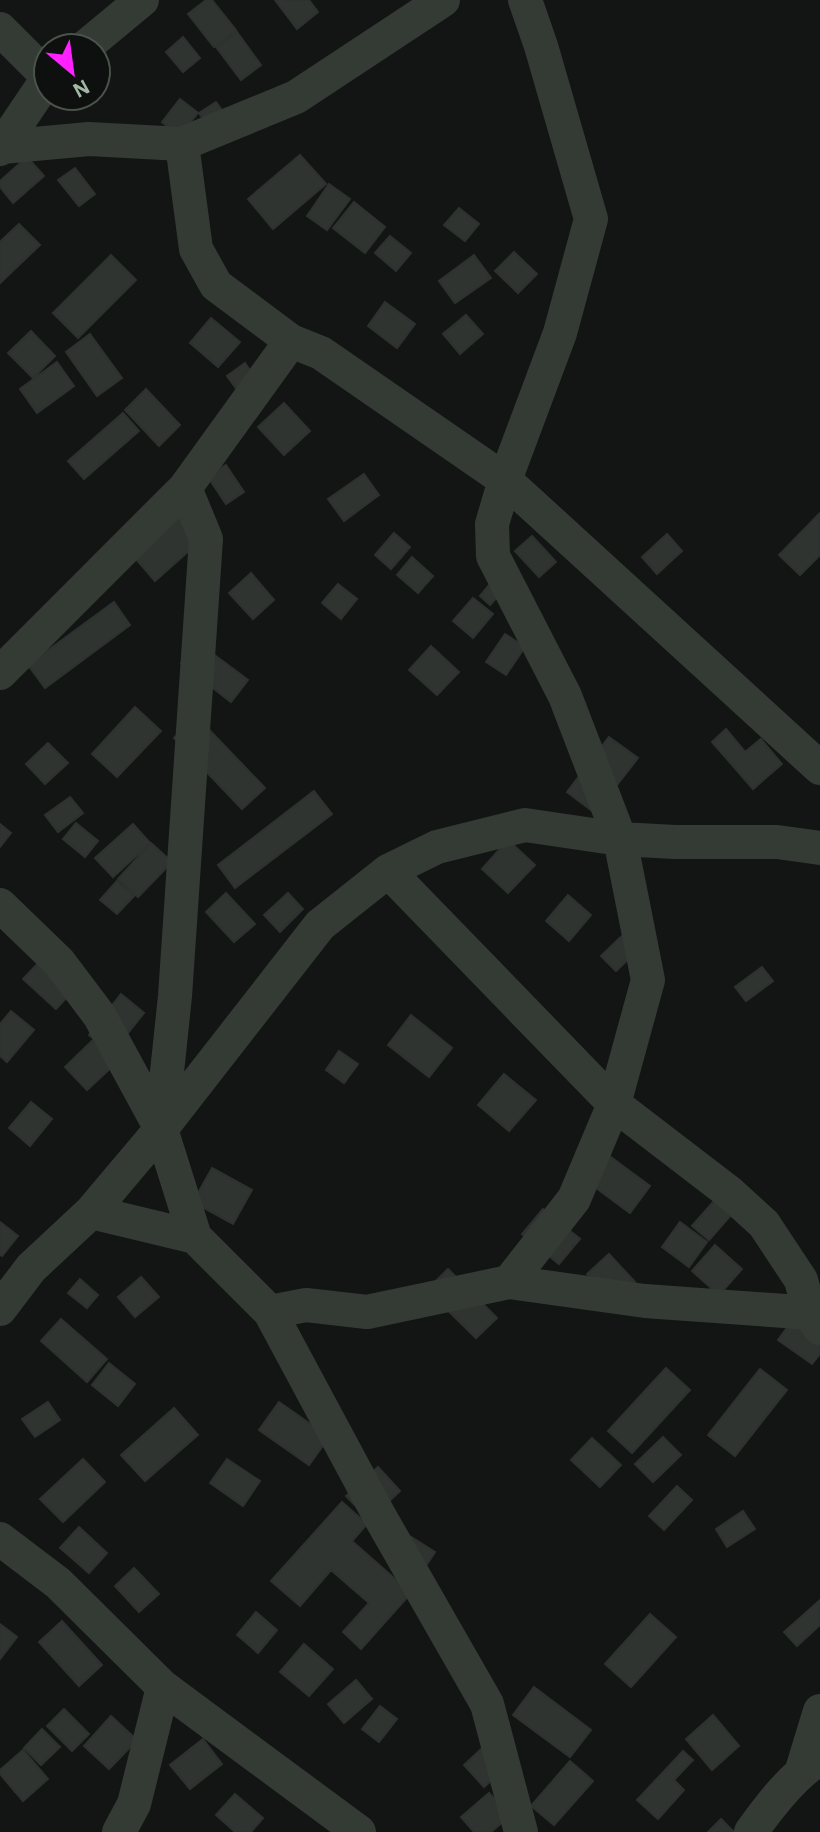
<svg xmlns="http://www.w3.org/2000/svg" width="820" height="1832" font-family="'Alegreya Sans',sans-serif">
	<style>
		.building { fill: #303431; stroke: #2d312f; stroke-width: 2 }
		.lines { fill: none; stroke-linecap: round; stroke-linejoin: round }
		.street { stroke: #343b35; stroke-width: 34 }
	</style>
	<rect width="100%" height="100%" fill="#131514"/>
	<path class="building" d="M206 0H212L236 30 214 47 188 14Z
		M275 0H309L318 12 297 29Z
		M237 32 261 65 241 80 216 47Z
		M183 37 200 58 183 72 166 52Z
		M180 99 198 113 179 136 162 122Z
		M216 102 227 117 210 129 199 113Z
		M300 155 326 184 273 229 248 199Z
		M27 157 44 176 13 203 0 187V181Z
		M75 168 95 194 79 206 58 180Z
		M329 184 350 199 327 230 307 216Z
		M354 202 385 227 365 253 333 228Z
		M459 208 479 224 465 241 444 225Z
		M19 224 40 245 0 283V242Z
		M390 236 411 253 396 271 375 253Z
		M514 252 537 274 518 293 495 271Z
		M111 255 136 280 78 338 53 313Z
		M474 255 491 278 455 303 439 281Z
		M385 302 415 324 397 348 368 326Z
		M466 315 483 334 460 354 443 334Z
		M211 318 240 342 218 367 190 343Z
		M31 331 55 356 33 378 8 353Z
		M90 334 122 378 97 396 66 352Z
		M57 362 74 386 37 413 20 389Z
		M245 363 263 389 246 402 227 376Z
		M146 389 180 425 159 446 125 410Z
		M284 403 310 431 284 455 258 427Z
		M123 413 139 431 84 479 68 461Z
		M226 465 244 492 226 504 208 477Z
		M364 474 379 495 344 521 328 499Z
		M183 504 209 533 155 581 129 551Z
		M820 513V555L800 575 779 555Z
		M394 533 410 547 391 569 375 555Z
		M667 534 682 551 657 574 642 557Z
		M532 536 556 562 539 577 515 551Z
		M412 557 433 576 418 593 397 575Z
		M500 572 511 581 490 605 480 596Z
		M251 573 274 600 253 619 229 593Z
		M338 584 357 599 341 619 322 603Z
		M473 598 493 614 473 638 453 621Z
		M114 602 130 625 45 688 28 665Z
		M505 634 525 647 506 675 486 662Z
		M197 642 248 680 231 702 181 663Z
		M431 646 459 672 437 695 409 670Z
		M135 707 161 731 117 777 92 754Z
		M196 716 265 788 242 809 174 738Z
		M726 729 745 752 761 739 782 764 753 789 712 742Z
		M609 737 638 758 595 813 567 792Z
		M48 743 68 763 45 784 26 764Z
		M314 791 332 814 235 888 218 865Z
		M70 797 83 813 58 832 45 815Z
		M76 823 98 841 85 857 63 839Z
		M0 824 11 833 0 847Z
		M133 824 150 843 113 877 95 858Z
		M508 840 535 865 508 893 482 869Z
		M151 843 172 862 138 897 118 879Z
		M117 881 134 896 117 914 100 900Z
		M226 893 255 924 234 942 206 912Z
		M288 893 303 909 280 932 264 915Z
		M568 895 591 915 569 941 546 921Z
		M624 934 639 949 616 971 601 956Z
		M45 956 77 986 56 1009 23 979Z
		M762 967 773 981 746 1001 735 987Z
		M121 994 144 1013 112 1053 89 1035Z
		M11 1011 34 1030 7 1062 0 1056V1024Z
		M411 1015 452 1048 429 1077 388 1045Z
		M93 1040 115 1064 87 1090 65 1067Z
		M339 1051 358 1064 344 1083 326 1070Z
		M504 1074 536 1100 509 1131 478 1105Z
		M31 1102 52 1119 30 1146 9 1128Z
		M604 1152 650 1186 630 1213 584 1179Z
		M212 1168 252 1190 233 1224 193 1202Z
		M722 1192 738 1207 709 1240 692 1226Z
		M543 1209 580 1239 559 1264 522 1234Z
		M0 1222 18 1236 2 1256 0 1255Z
		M680 1222 707 1242 689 1267 662 1247Z
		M715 1245 742 1269 719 1295 692 1271Z
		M609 1254 635 1282 613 1302 587 1274Z
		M448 1269 497 1318 476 1338 427 1290Z
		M141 1277 159 1297 135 1317 118 1297Z
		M80 1279 98 1295 87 1308 68 1293Z
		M800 1310 820 1324V1354L812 1364 778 1340Z
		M61 1319 107 1359 87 1382 41 1341Z
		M109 1363 135 1384 118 1406 92 1385Z
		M666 1368 690 1390 632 1453 608 1431Z
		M760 1369 787 1390 735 1456 708 1435Z
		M48 1402 60 1420 35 1437 22 1419Z
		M279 1402 329 1437 309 1465 259 1430Z
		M174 1408 198 1435 145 1481 121 1455Z
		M663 1437 681 1455 653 1482 635 1464Z
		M592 1438 621 1465 600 1487 571 1460Z
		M83 1459 105 1482 63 1522 40 1499Z
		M227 1459 260 1481 243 1506 210 1483Z
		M378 1467 400 1491 369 1520 346 1496Z
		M677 1486 692 1500 664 1530 649 1516Z
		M342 1502 367 1524 352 1541 411 1593 361 1649 343 1632 369 1603 331 1570 300 1606 271 1581Z
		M743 1511 755 1529 727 1547 716 1529Z
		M79 1527 107 1553 89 1573 60 1548Z
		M405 1533 435 1552 418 1578Z
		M134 1568 159 1594 139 1612 115 1586Z
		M820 1600V1625L797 1646 784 1632Z
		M256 1612 277 1630 258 1653 237 1635Z
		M650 1614 676 1637 631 1687 605 1664Z
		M62 1621 102 1665 79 1686 39 1642Z
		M0 1624 17 1637 0 1659Z
		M304 1644 333 1669 309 1696 280 1672Z
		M356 1680 372 1699 344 1723 328 1704Z
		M534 1687 591 1730 570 1757 513 1715Z
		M380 1706 397 1719 379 1742 362 1729Z
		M64 1709 89 1734 72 1751 47 1726Z
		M713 1715 739 1746 712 1770 686 1739Z
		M111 1716 137 1740 109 1769 84 1746Z
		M42 1729 60 1747 41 1765 24 1748Z
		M493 1738 513 1761 484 1787 464 1765Z
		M203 1739 222 1764 190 1789 170 1765Z
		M23 1750 48 1779 23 1801 0 1774V1770Z
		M683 1751 693 1760 674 1780 684 1790 658 1819 637 1800Z
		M570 1761 593 1781 554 1825 531 1806Z
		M489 1793 510 1816 491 1832H474L461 1817Z
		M235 1794 263 1818 251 1832H235L216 1815Z
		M721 1819 734 1832H708Z"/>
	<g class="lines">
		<path class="street" d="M0 29 48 77
			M84 48 142 0
			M182 144 196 249 216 285 291 341 321 353 505 480 820 768
			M2 147 89 139 182 144 296 97 443 0
			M0 149 48 78
			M0 673 185 488 291 341
			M388 871 614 1104 730 1193 764 1224 801 1280 810 1314
			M0 905 59 962 99 1015 161 1129 195 1237 270 1312 380 1517 487 1704 521 1832
			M161 1129 175 996 206 539 185 488
			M91 1212 195 1237
			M509 1282 574 1199 614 1104 648 980 620 839 565 696 493 556 492 524 505 480 560 333 591 219 541 46 525 0
			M0 1309 31 1268 91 1212 161 1129 320 925 388 871 437 847 525 825 620 839 675 842H777L820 848
			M270 1312 306 1305 367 1312 509 1282 645 1301 799 1312 810 1314 820 1328
			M0 1539 58 1583 163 1687 359 1832
			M802 1770 820 1711
			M119 1832 134 1804 163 1687
			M751 1832C771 1804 792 1777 820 1758"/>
	</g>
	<g transform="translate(72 72) rotate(151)"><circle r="38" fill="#0e100f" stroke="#4a534b" stroke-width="2"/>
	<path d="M0-6L14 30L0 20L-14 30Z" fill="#ff21ff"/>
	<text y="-12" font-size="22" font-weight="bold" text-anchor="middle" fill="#a3b7a4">N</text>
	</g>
</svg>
